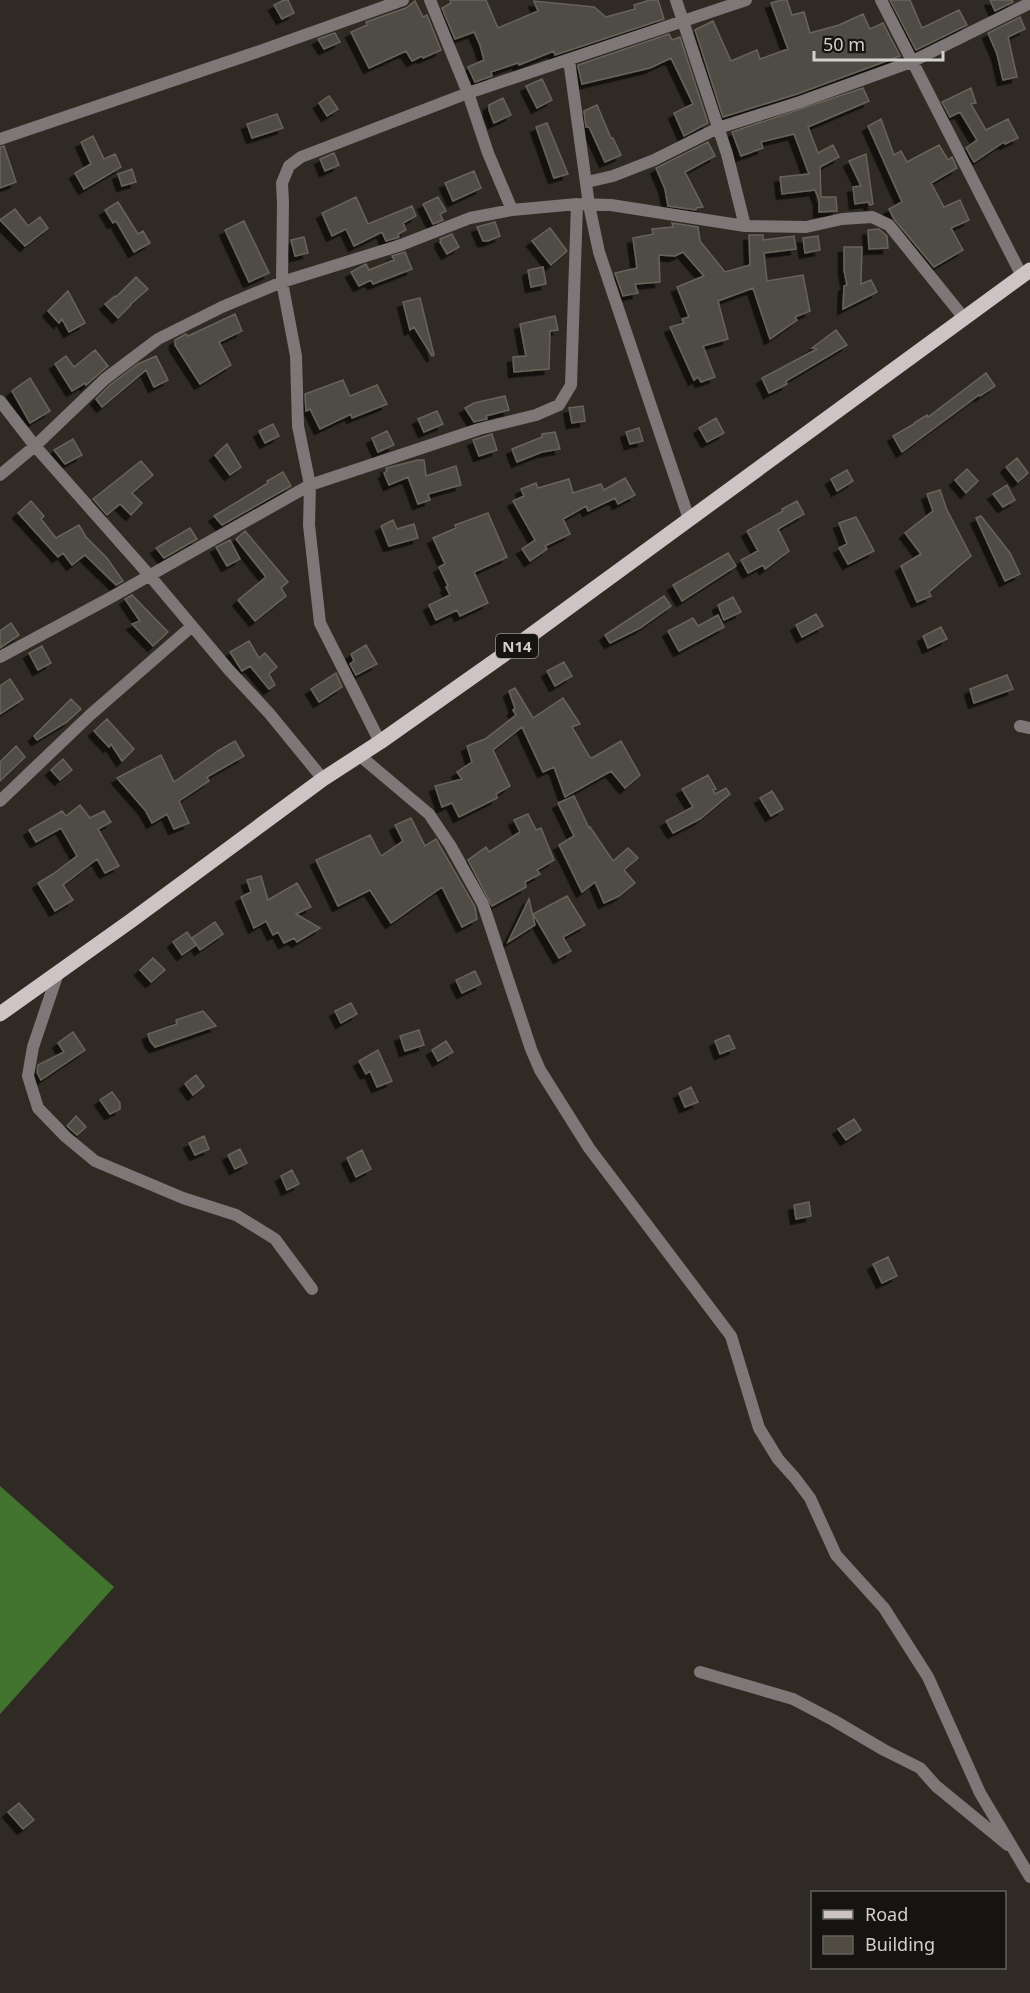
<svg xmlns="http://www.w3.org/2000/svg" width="1030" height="1993" font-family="'Noto Sans',sans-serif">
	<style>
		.forest { fill: #42742f }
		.building { fill: #504c44; stroke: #68635a; stroke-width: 1.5; filter: url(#shadow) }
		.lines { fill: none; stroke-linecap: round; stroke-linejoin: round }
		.minor { stroke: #7d7778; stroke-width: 12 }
		.primary { stroke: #cec3c5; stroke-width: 15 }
		.labels { text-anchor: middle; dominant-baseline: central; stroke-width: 5; stroke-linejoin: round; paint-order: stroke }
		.shield { fill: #161411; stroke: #9a9894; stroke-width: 1.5 }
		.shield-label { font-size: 15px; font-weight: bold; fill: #d3d1cc }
	</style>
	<defs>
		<filter id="shadow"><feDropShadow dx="-5.5" dy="5.5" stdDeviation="0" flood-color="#0009"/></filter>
	</defs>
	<rect width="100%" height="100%" fill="#2f2b24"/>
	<path class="forest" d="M0 1486 114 1587 0 1714Z"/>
	<path class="building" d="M284 0H288L294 13 282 19 274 5Z
		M450 0H486L498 28 538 11 534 1 594 7 606 17 635 9 634 5 650 0H658L664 19 555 55 554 51 519 65 518 63 491 72 492 76 475 82 468 67 484 60 480 45 474 32 455 39 442 8 451 3Z
		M781 0H787L792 15 804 12 810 33 839 25 863 14 870 29 883 23 900 56 797 94 723 117 695 30 713 21 731 61 757 50 760 59 788 49 771 3Z
		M890 0H910L922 28 959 10 967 25 916 50Z
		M990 0H1012L1013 2 995 11Z
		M415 1 423 17 427 15 441 50 423 58 422 56 412 61 406 51 369 68 351 32 367 25 366 22 406 8Z
		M1020 17 1025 29 1008 37 1017 77 1003 80 997 54 988 33Z
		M335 33 340 42 324 49 318 39Z
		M669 34 672 40 680 37 708 123 684 136 674 113 693 104 671 58 650 68 582 84 578 67V65Z
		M542 79 552 100 537 108 526 86Z
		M863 88 869 101 808 127 818 153 833 145 839 157 820 167 821 197H836L837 211 819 212V200L815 190 782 194 780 177 809 174 794 134 761 142 763 148 741 156 732 132Z
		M971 88 976 103 971 104 986 130 1008 119 1018 138 1005 144 1004 142 974 162 966 148 977 140 960 112 950 117 942 102Z
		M329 96 338 109 327 116 319 103Z
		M503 98 511 115 494 123 489 110V105Z
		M597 105 611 138H613L621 155 605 162 589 127H586L584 111Z
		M277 114 283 128 252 138 247 124Z
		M881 119 894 155 901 151 907 162 939 145 948 160 952 157 957 168 931 183 944 207 960 200 969 220 951 228 963 250 934 267 894 219 889 209 902 202 868 126Z
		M547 123 568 174 554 178 536 127Z
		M93 136 104 159 115 154 121 167 84 189 75 173 91 164 81 142Z
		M708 142 715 156 685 172 703 207 696 208V210L668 206 665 189 656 168Z
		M4 146 16 182 0 188V147Z
		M334 153 339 165 325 171 320 159Z
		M866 154 873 204 870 205 868 202 855 204 853 187 861 186 849 161Z
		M132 169 136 182 122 186 118 174Z
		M474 171 481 188 453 201 445 183Z
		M356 197 368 224 412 206 416 216 403 223 406 230 398 234 399 237 386 241 382 232 354 246 346 229 332 236 322 213Z
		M438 197 446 211 440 214 443 220 433 224 423 204Z
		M118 202 138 234 143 231 150 243 134 252 116 221 113 223 105 210Z
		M15 209 28 226 40 217 48 228 25 246 0 220Z
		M244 221 269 273 249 282 225 230Z
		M495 222 500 236 488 241H483L477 227Z
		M672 223 698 227 700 241 725 272 750 265 749 235H763V240L794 236 796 249 764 253 767 281 803 275 810 311 795 317 797 320 770 339 753 288 718 301 728 339 703 346 715 377 701 382 698 377 694 380 670 327 684 323 682 319 689 317 677 287 704 276 683 252 675 256 659 255 660 282 635 284 638 293 623 296 615 273 637 268 633 238 653 234 652 229 673 227Z
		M550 228 567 251 551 265 532 241Z
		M879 229 887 236 888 248 869 249 868 230Z
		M452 234 459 247 447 254 440 242 441 241 440 239Z
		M818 236 820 250 805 253 803 238Z
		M304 237 308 253 295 256 291 240Z
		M844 247H862L861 284 871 280 877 292 843 309 844 286 847 285 844 270Z
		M405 252 412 269 373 284 371 280 359 286 351 272 366 264 369 270 394 260 392 256Z
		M543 267 546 284 531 287 528 270Z
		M136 277 148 289 131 304V305L118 318 105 304 115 296 116 297Z
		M68 291 85 323 69 332 62 319 59 323 48 311Z
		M420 298 434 355 432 356 414 327 410 330 403 302Z
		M235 314 242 331 219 342 231 365 200 384 175 345V340L186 334 188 336Z
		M555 316 558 330 550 331 549 369 514 372 513 357 526 356 520 324Z
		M836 330 847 345 786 381 787 384 769 393 762 378 817 349 812 348Z
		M95 350 108 366 86 385 85 383 72 391 55 364 66 356 74 367Z
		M156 356 168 380 154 387 146 370 102 407 96 399 110 385 138 364Z
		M986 373 995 386 980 396 979 395 902 452 893 436 914 424V423L927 415 928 417Z
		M30 378 50 411 30 423 12 391Z
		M343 380 350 396 377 385 387 404 352 418 351 414 320 429 310 409 306 411 305 394Z
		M505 396 509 410 486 416 487 419 474 422 465 408 474 403Z
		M583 406 585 421 572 423 569 408Z
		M437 411 443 424 424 432 418 419Z
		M716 418 724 433 707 442 699 428Z
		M273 424 279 436 265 443 259 431Z
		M639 428 643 441 630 444 626 432Z
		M387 431 394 445 378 452 372 438Z
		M555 432 560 449 542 452 517 462 512 449 542 437V434Z
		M492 434 497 450 479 456 473 440Z
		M73 439 82 455 65 464 54 450Z
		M227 444 241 467 230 475 215 455Z
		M1017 458 1028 473 1018 482 1006 467Z
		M418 460H424L426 476 456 466 461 485 428 494 430 500 418 504 408 477 389 485 384 473 387 471 386 468Z
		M141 461 153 475 132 493 142 503 131 515 120 504 107 515 93 499Z
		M967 469 978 481 966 493 955 480Z
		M847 470 853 481 837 491 831 479Z
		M283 472 291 486 222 525 214 516 268 483 267 481Z
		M625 478 635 495 618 504 615 498 588 511 586 506 563 519 570 534 545 546 547 549 530 561 522 549 535 540 513 501 524 496 521 489 536 483 538 488 569 479 573 493 601 484 604 490Z
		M1007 485 1015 500 1003 507 993 494Z
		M940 490 947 510 971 556 929 592 931 596 917 602 901 566 921 554 905 533 933 511 927 494Z
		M31 501 44 516 41 519 56 538 79 525 86 537 107 558 123 581 116 585 85 555 72 565 63 553 58 557 18 513Z
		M797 501 804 514 778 529 789 551 765 569 763 565 748 573 741 560 758 551 747 531 783 511 782 509Z
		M488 513 507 557 474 572 488 603 460 616 457 610 436 620 429 605 450 595 446 587 448 586 439 567 445 564 433 538 456 528 455 525Z
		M981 516 1010 553 1020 574 1005 581 976 518Z
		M856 517 874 551 848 564 839 548 847 544 839 523Z
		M393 520 397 529 414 524 418 538 389 546 381 526Z
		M190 528 197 539 164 558 156 548Z
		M245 531 288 582 281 588 286 596 255 621 238 600 266 577 236 539Z
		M230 540 240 559 227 566 216 547Z
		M728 553 736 566 682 601 673 585Z
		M132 595 168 632 153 646 132 624 140 621 125 599Z
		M664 596 671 606 640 628 610 643 605 635Z
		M733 597 741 612 724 620 718 605Z
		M816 614 823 626 802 637 796 625Z
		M718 615 724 627 679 651 668 631 693 618 698 626Z
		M11 623 19 635 0 648V631Z
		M941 627 947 639 928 648 923 636Z
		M249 641 259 658 265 653 277 667 269 674 275 685 269 689 250 666 242 671 230 652Z
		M366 645 377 664 356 675 350 664 354 661 351 654Z
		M42 646 51 663 38 670 29 653Z
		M564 662 572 676 555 686 547 671Z
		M336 673 342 687 319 702 311 689Z
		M1007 675 1013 689 974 703 970 689Z
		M10 679 23 699 0 714V686Z
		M515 688 533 718 563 698 580 724 572 727 589 756 592 758 621 741 640 775 625 788 611 771 565 797 554 767 543 772 522 727 493 750 510 786 496 794 497 798 459 817 452 803 442 807 435 786 462 779 457 772 472 762 467 746 485 739 516 715 513 710 515 708 509 691Z
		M71 699 81 709 67 722 37 740 34 736Z
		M107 719 134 749 122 761 111 744 109 747 94 731Z
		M235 741 244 756 207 777 209 781 179 801 189 823 174 829 167 814 152 823 145 810 117 778 161 755 174 782 218 751Z
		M16 746 25 757 0 781V762Z
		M63 759 72 770 60 780 51 770Z
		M708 775 716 789 713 790 715 794 726 788 730 794 700 819 673 833 666 821 693 807 682 789Z
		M772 791 783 809 771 816 760 798Z
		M574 796 589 828 590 827 613 861 628 848 638 858 624 870 635 883 619 896 604 903 595 882 582 892 559 845 574 836 558 803Z
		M80 805 90 818 104 811 111 822 98 829 119 866 105 873 97 859 63 885 73 900 55 911 38 883 53 874 77 856 61 828 36 842 29 830 62 811 66 816Z
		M528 814 536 830 541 828 554 860 537 870 540 874 525 882 526 887 492 906 468 860 486 847 489 852 520 832 514 820Z
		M411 818 425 846 436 839 475 907 477 919 462 927 442 887 391 923 370 890 338 906 316 860 370 835 381 856 403 841 395 825Z
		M261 876 268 900 297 883 311 907 296 914 320 928 297 942 294 938 284 943 278 932 273 935 266 921 254 928 241 897 251 892 247 880Z
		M567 896 585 925 563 937 571 951 559 958 533 914Z
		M529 899 535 925 508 942Z
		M215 922 223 934 200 950 192 938Z
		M187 932 196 945 182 955 173 942Z
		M153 958 165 970 151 982 140 970Z
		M475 971 481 984 462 993 456 980Z
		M351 1003 357 1014 341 1023 335 1011Z
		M203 1011 216 1026 155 1047 150 1041 148 1034 177 1024 176 1020Z
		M419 1030 424 1045 405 1051 400 1036Z
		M73 1032 85 1050 41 1080 37 1072 38 1065 64 1052 58 1043Z
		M729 1035 735 1048 720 1054 715 1041Z
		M446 1041 453 1052 438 1061 432 1050Z
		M378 1050 392 1081 377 1087 370 1071 366 1074 359 1061Z
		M196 1075 204 1086 193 1095 185 1084Z
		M691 1087 698 1102 685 1107 679 1093Z
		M112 1092 120 1103V1109L110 1114 100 1100Z
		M76 1116 86 1127 77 1135 67 1126Z
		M854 1119 861 1130 846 1140 838 1129Z
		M204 1136 209 1149 195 1155 189 1143Z
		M240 1149 247 1163 235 1169 228 1155Z
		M362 1150 371 1169 356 1177 347 1158Z
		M292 1170 299 1184 287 1190 281 1176Z
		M809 1202 811 1216 796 1219 794 1205Z
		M888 1257 897 1276 882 1283 873 1264Z
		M19 1803 34 1820 23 1829 8 1812Z"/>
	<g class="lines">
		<path class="minor" d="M430 0 468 93 488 153 512 210
			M676 0 727 154 745 226
			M881 0 1022 276
			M569 60 589 205 599 252 689 519
			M0 139 254 53 403 0
			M587 182 613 176 654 160 718 128 800 102 911 62 1030 3
			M0 401 35 446 150 576 229 670 269 713 323 779
			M0 475 35 446 105 379 158 339 222 307 282 282 401 245 470 218 512 210 577 204 611 205 745 226 806 227 842 219 872 217 889 225 964 318
			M0 657 108 599 310 485 479 429 536 415 559 405 571 385 577 204
			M1020 726 1030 728
			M380 742 320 623 309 525 310 485 298 426 296 356 282 282 283 203 282 183 289 166 301 157 468 93 746 0
			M359 755 429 814 450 845 483 904 531 1049 540 1070 589 1148 731 1336 759 1428 778 1459 795 1478 810 1498 836 1555 884 1608 928 1677 980 1793 1030 1877
			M0 801 90 715 191 627
			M58 973 33 1047 28 1076 38 1108 66 1137 95 1161 183 1198 236 1215 275 1239 312 1289
			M700 1672 793 1699 833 1720 884 1750 920 1768 936 1786 1008 1845"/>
		<path class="primary" d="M0 1014 132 920 323 779 380 742 516 646 1030 270"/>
	</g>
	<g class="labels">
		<rect class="shield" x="496" y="634" width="42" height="24" rx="4.5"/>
		<g class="shield-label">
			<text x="517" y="646">N14</text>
		</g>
	</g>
	<rect x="811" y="1891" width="195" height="78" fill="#161411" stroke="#62605c" stroke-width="1.5"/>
	<rect x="823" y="1910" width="30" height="9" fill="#cec3c5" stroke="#62605c" stroke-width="1.5"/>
	<text x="865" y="1921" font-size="18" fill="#d3d1cc">Road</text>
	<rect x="823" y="1936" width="30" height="18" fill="#504c44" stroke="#62605c" stroke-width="1.5"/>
	<text x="865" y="1951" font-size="18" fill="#d3d1cc">Building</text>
	<path d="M814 51v9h129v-9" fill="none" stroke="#d3d1cc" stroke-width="3"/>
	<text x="823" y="51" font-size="18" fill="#d3d1cc" stroke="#161411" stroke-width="4.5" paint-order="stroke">50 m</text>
</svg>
